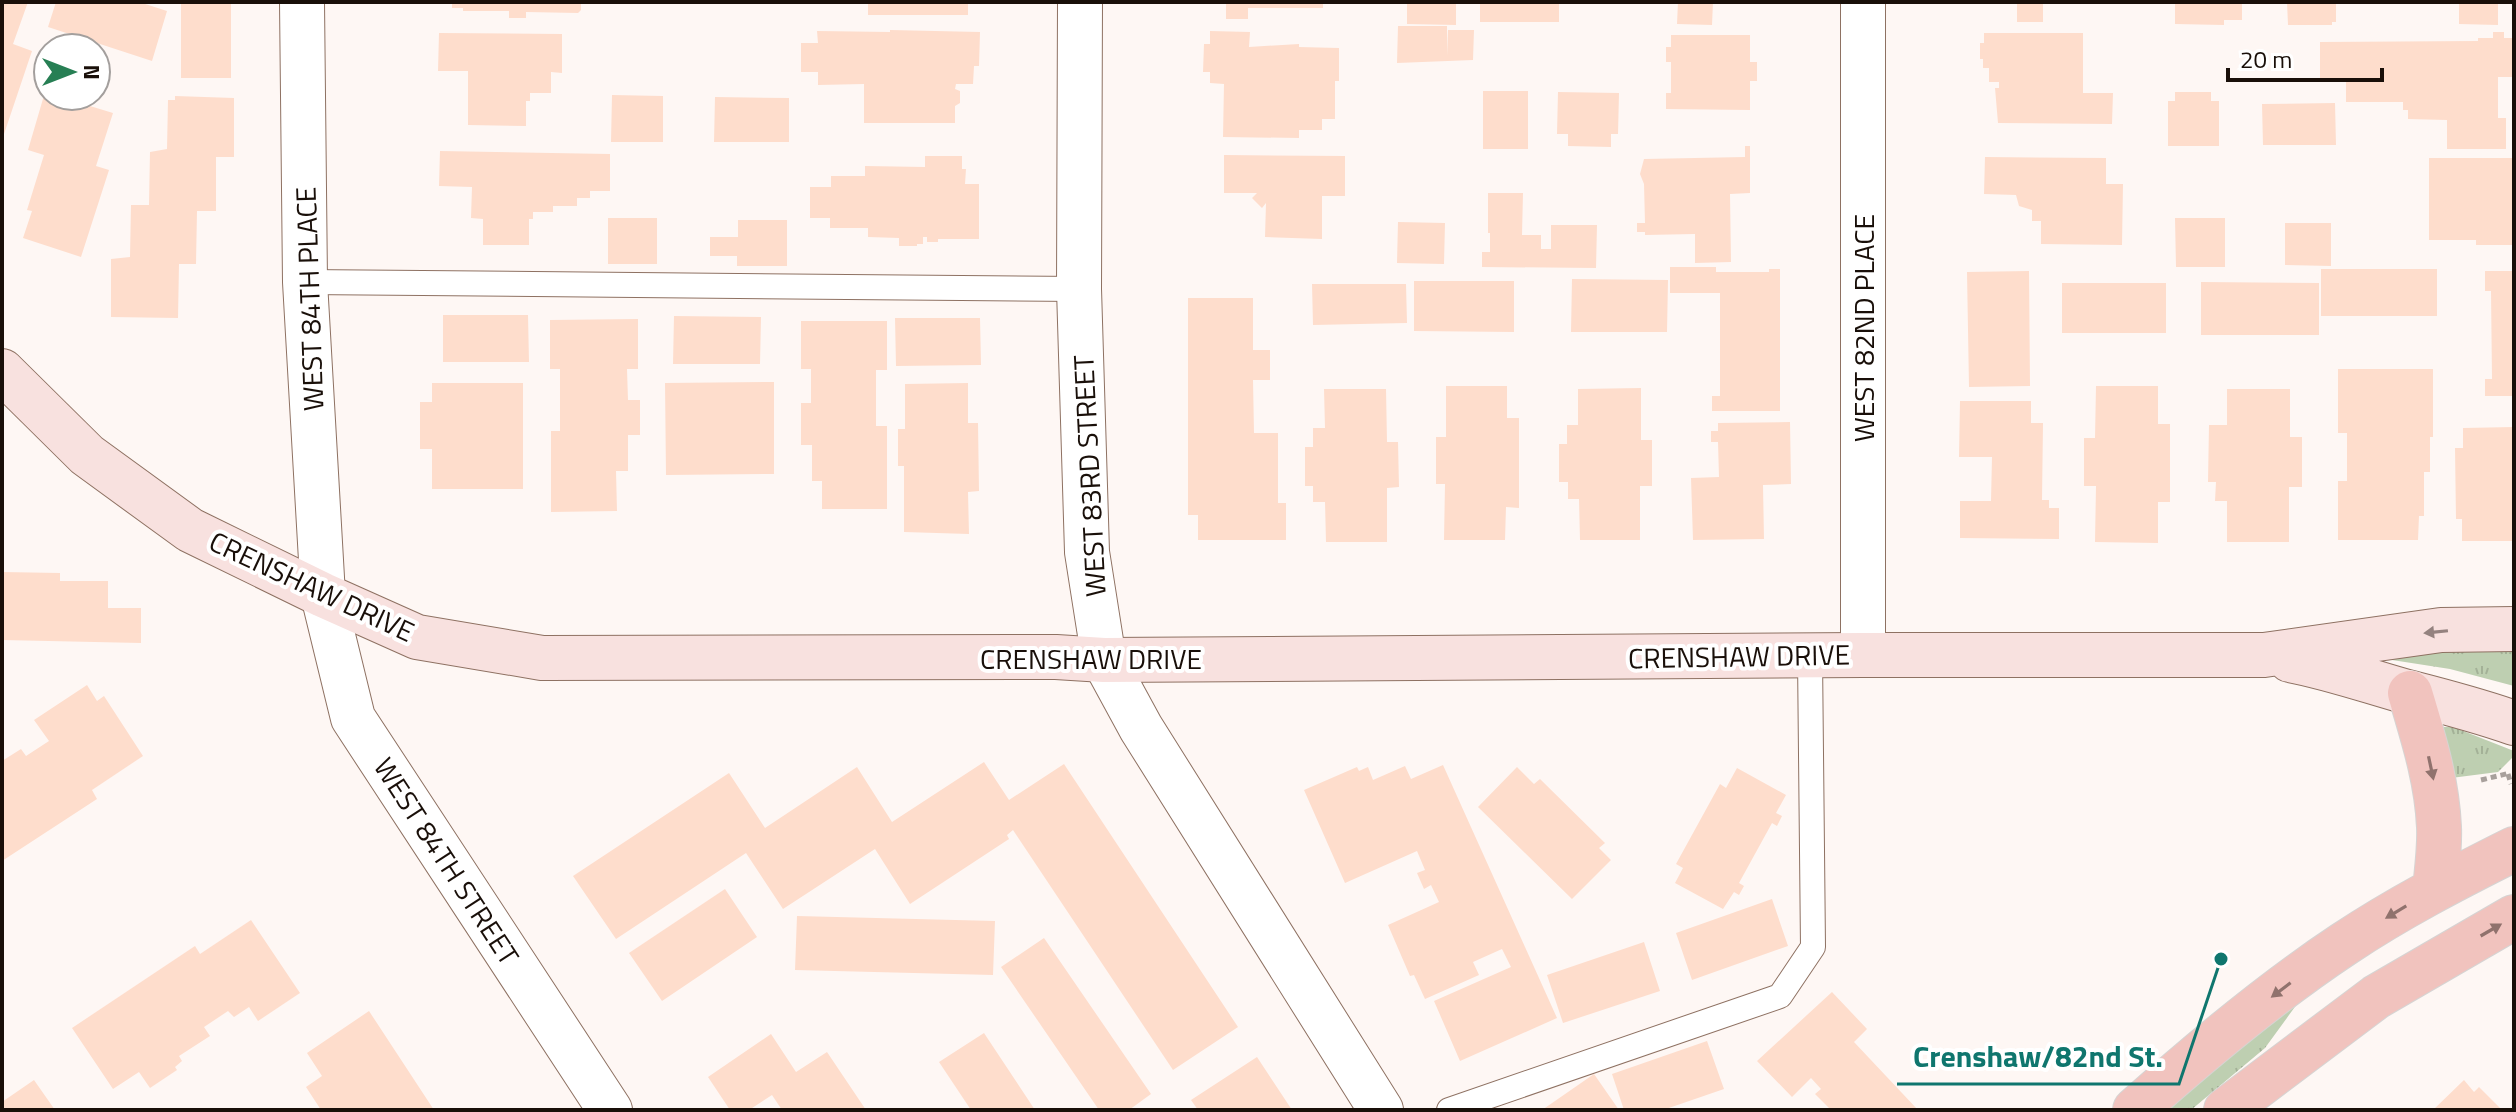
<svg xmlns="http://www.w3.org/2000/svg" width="2516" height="1112" font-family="'Titillium Web',sans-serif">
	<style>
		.grass { fill: url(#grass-tufts) }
		.building { fill: #feddcc }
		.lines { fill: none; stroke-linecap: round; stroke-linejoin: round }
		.lane-casing { stroke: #8e7162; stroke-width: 26 }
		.street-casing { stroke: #8e7162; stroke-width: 46 }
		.secondary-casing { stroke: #8e7162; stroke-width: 46 }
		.primary-casing { stroke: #d6d4d3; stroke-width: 46 }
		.path { stroke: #a8a09c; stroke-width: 5; stroke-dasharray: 6 4; stroke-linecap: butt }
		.lane { stroke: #fff; stroke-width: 24 }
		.street { stroke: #fff; stroke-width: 44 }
		.secondary { stroke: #f8e1df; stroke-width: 44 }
		.primary { stroke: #f1c3be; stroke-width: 44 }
		.oneway { fill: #94827f }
		.oneway2 { fill: #90726d }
		.labels { text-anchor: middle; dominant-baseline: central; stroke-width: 8; stroke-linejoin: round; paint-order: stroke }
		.street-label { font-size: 28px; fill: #190f09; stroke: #fff }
		.leader { fill: none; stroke: #0f766e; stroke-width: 3 }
		.callout-dot { fill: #0f766e; stroke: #fff; stroke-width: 3 }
		.callout-label { font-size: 30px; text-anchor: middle; font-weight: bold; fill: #0f766e; stroke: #fff; stroke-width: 8; stroke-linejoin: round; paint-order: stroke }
	</style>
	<defs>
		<pattern id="grass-tufts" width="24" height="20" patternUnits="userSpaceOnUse" patternTransform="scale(2)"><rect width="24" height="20" fill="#becfb1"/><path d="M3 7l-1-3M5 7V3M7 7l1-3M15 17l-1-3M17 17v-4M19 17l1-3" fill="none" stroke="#a3b197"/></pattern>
	</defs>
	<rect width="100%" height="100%" fill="#fef7f4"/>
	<path class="grass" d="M2389 651 2514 652V686L2450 669 2392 660 2385 656Z
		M2444 727H2453L2514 751V756L2498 772 2451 778 2443 742Z
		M2313 982 2265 1048 2191 1110H2154Z"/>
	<path class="building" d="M2 2H28L13 44 32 51 3 137Z
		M56 2H139L167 11 152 61 48 27Z
		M181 2H231V78H181Z
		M452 2H581V10L578 13 526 12V18H509V11H463V8H452Z
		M868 2H968V15H868Z
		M1226 2H1323V8H1248V19H1226Z
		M1407 2H1456V25L1407 24Z
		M1480 2H1559V22H1480Z
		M1678 2H1713L1712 25 1677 24Z
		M2017 2H2043V22H2017Z
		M2175 2H2242V20H2224V25L2175 24Z
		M2287 2H2336V22H2332V25H2288Z
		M2459 2H2498V25L2459 24Z
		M1398 26H1447V56L1448 30H1474L1473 60 1397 63Z
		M890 30 980 32 979 66H974L973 84H956L955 89 960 91V103L955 106V123H864V84L818 85V72H801V43H818L817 31 890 32Z
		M1210 31 1250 32 1249 47 1299 44V47L1339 48V81H1335V119H1322V130H1299V138L1223 137 1224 84 1210 83V72H1203L1204 44H1210Z
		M2493 32H2504V38H2514V77H2498V118H2506V149H2447V120L2408 119V110H2403V102H2346V82H2320V42L2478 41V38H2493Z
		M439 33 562 34V73L551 72V93H530V101H526V126L468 125V71H438Z
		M1984 33H2083V93H2113L2112 124 1998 123 1995 88H1999V82H1989V68H1983V59H1980V43H1984Z
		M1671 35H1750V62H1757V81H1750V110L1666 109V93H1671V62H1666V47H1671Z
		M1483 91H1528V149H1483Z
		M45 92 48 96H57L113 113 96 166 109 170 81 257 23 238 32 211 27 210 44 155 28 150Z
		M1558 92 1619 93 1618 134H1611V147L1568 146V134H1557Z
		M2175 92H2211V101H2219V146H2168V101H2175Z
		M612 95 663 96V142H611Z
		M175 96 234 98V157H216V211H197L196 264H179L178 318 111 317V259L130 257 131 205H149L150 152 167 149 168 100H175Z
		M715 97 789 98V142H714Z
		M2335 103 2336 145H2263L2262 104Z
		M1745 146H1750V193L1730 194 1731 262 1695 263V234L1645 235V232H1637V223H1645L1644 184 1640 174 1644 159 1745 157Z
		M440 151 610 154V191H590V198H577V206H553V212H533V219H529V245H483V219L471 218 472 187 439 186Z
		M1224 155 1345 156V196H1322V239L1265 237 1266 203 1262 208 1252 198 1257 193H1224Z
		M925 156H962V169H966L965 184H979V239H938V242H927V237H923V244H917V246H899V238L868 237V228H830V218H810V187H831V176H865V166L925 167Z
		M1985 157 2106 158V184H2123L2122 245 2041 244V221H2032V210L2019 206 2016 195 1984 194Z
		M2429 158H2514L2513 245H2476V240H2429Z
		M1488 193H1523L1522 235H1541V249H1551V225H1597L1596 268 1482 267V252H1490V233H1488Z
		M608 218H657V264H608Z
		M2175 218H2225V267H2176Z
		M738 220H787V266H737V256H710V237H738Z
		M1398 222 1445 223 1444 264 1397 263Z
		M2285 223H2331V266L2285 265Z
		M1670 267H1716V272H1769V269H1780V411H1712V396H1720V293H1670Z
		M2321 269H2437V316H2321Z
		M2029 271 2030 386 1969 387 1967 272Z
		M2485 271H2514V396H2485V379H2492L2491 291H2485Z
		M1572 279 1668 280 1667 332H1571Z
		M1414 281H1514V332L1414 331Z
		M2201 282 2319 283V335H2201Z
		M2062 283H2166V333H2062Z
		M1312 284H1406L1407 323 1313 325Z
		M1188 298H1253V350H1270V380H1253L1254 433H1278V503H1286V540H1198V515H1188Z
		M443 315H528L529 362H443Z
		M674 316 761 317 760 364H673Z
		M895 318H980L981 365 896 366Z
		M638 319V369H627L628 400H640V435H628V471H616L617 511 551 512V431H560V369H550V320Z
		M801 321H887V370H876V426H887V509H822V481H812V445H801V403H811V369H801Z
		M2338 369H2433V437H2430V472H2424V516H2419L2418 540H2338V481H2347V433H2338Z
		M774 382V474L666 475 665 383Z
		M432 383H523V489H432V449H420V402H432Z
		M968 383V423H978L979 491 968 492 969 534 904 532V466H898V429H905V384Z
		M1446 386H1507V418H1519V508L1506 507 1505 540H1444L1445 484H1436V437H1446Z
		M2096 386H2158V424H2170V502H2158V543L2095 542 2096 486H2084V438H2095Z
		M1641 388V440H1652V486H1640V540H1580L1579 499H1568V482H1559V444H1567V425H1578V389Z
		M1324 389H1386L1387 442H1398L1399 487 1387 488V542H1326L1325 502H1313V486H1305V447H1313V428H1325Z
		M2227 389H2290V437H2302V487H2289V542H2227V501H2215L2216 482H2208L2209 425H2227Z
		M1960 401H2031V423H2043L2042 500H2049V508H2059V539L1960 538V501H1991L1992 457H1959Z
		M1790 422 1791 484 1763 485 1764 539 1693 540 1691 478 1719 477 1718 442H1711V431H1718V423Z
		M2514 427V541H2462V519H2456L2455 448H2463V428Z
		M2 572 60 573V581H108V608H141V643L2 640Z
		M87 685 97 701 104 696 143 756 92 790 97 799 2 861V761L21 749 26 756 49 741 34 720Z
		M984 762 1009 800 1064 764 1238 1027 1173 1070 1013 830 1007 835 1009 839 910 904 875 849 783 909 746 853 616 939 573 876 729 773 765 828 857 767 892 822Z
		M1443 765 1557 1018 1460 1061 1434 1001 1511 967 1502 949 1473 962 1479 975 1425 999 1414 975 1410 976 1388 925 1439 902 1431 885 1424 889 1417 873 1425 870 1417 851 1345 883 1304 790 1357 767 1359 771 1368 767 1373 780 1405 766 1411 779Z
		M1517 767 1534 784 1540 779 1605 843 1599 848 1611 860 1572 899 1478 807Z
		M1737 768 1786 795 1776 813 1782 816 1777 826 1772 823 1739 883 1744 886 1739 895 1734 892 1723 909 1675 883 1683 868 1676 864 1720 784 1726 788Z
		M725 889 757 937 662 1001 629 953Z
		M1772 899 1788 946 1692 980 1676 933Z
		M797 916 995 921 993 975 795 970Z
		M251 920 300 993 258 1021 249 1007 234 1017 228 1011 204 1027 210 1036 179 1056 182 1061 175 1067 177 1070 150 1088 139 1072 113 1089 72 1028 195 946 200 954Z
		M1044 938 1151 1094 1129 1110H1099L1001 967Z
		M1644 942 1660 991 1563 1023 1547 975Z
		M1832 992 1867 1029 1854 1042 1918 1110H1831L1815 1094 1821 1089 1811 1078 1792 1097 1757 1061Z
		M369 1011 434 1110H321L306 1087 322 1076 307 1053Z
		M984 1033 1035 1110H971L939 1062Z
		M771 1034 796 1072 827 1052 866 1110H782L772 1095 749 1110H730L708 1077Z
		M1707 1041 1724 1089 1663 1110H1624L1612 1074Z
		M1257 1057 1292 1110H1198L1191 1100Z
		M1594 1074 1619 1110H1542Z
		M34 1080 55 1110H2V1102Z
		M2464 1080 2474 1092 2479 1087 2502 1110H2433Z"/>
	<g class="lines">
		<g class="lane-casing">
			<path id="lane" d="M305 282 1079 289
				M1449 1110 1780 996 1813 947 1810 657"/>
		</g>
		<g class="street-casing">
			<path id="street" d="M302 2 305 282 323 595 353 718 610 1110
				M1080 2 1079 289 1087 552 1104 660 1141 728 1381 1110
				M1863 2V655"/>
		</g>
		<g class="secondary-casing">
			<path id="secondary" d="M2 371 87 455 190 530 323 595 417 637 542 658 1056 657 1104 660 1863 655H2264L2441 630 2514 629
				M2290 660C2332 668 2371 682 2411 693 2446 702 2480 711 2514 723"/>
		</g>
		<g class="primary-casing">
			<path id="primary" d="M2410 693C2423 737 2437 780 2439 827 2440 847 2437 868 2435 889
				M2135 1110C2201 1051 2270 993 2344 944 2398 908 2456 878 2514 849
				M2226 1110 2376 997 2514 917"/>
		</g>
		<path class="path" d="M2508 774 2511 784
			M2481 780 2510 773"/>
		<use href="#lane" class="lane"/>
		<use href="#street" class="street"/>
		<use href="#secondary" class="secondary"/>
		<use href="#primary" class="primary"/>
	</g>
	<defs><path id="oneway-solid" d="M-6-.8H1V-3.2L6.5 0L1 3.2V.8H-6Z" transform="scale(2)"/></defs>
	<use class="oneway" href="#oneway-solid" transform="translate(2436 632) rotate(174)"/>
	<g class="oneway2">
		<use href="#oneway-solid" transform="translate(2431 768) rotate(78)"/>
		<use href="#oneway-solid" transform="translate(2396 912) rotate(149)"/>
		<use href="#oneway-solid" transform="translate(2491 930) rotate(-30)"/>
		<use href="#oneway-solid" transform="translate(2281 990) rotate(143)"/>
	</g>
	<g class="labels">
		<g class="street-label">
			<text transform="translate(309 299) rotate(-92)">WEST 84TH PLACE</text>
			<text transform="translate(1863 328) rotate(-90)">WEST 82ND PLACE</text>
			<text transform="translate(1089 476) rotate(-93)">WEST 83RD STREET</text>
			<text transform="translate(312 586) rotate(25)">CRENSHAW DRIVE</text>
			<text transform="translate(1739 656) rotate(-1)">CRENSHAW DRIVE</text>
			<text x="1091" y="658">CRENSHAW DRIVE</text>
			<text transform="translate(447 861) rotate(57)">WEST 84TH STREET</text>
		</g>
	</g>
	<path class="leader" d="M2221 959L2179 1084H1897"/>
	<circle class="callout-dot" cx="2221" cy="959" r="8"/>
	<g class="callout-label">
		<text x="2038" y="1067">Crenshaw/82nd St.</text>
	</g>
	<rect width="2516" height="1112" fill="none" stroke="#190f09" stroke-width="8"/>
	<g transform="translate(72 72) rotate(90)"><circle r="38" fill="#ffffff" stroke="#a39f9d" stroke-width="2"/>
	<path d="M0-6L14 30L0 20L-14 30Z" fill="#277f54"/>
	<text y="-12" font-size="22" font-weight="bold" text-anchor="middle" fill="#190f09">N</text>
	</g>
	<path d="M2228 68v12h154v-12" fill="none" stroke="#190f09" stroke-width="4"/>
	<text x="2240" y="68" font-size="24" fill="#190f09" stroke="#ffffff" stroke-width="6" paint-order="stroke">20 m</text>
</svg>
